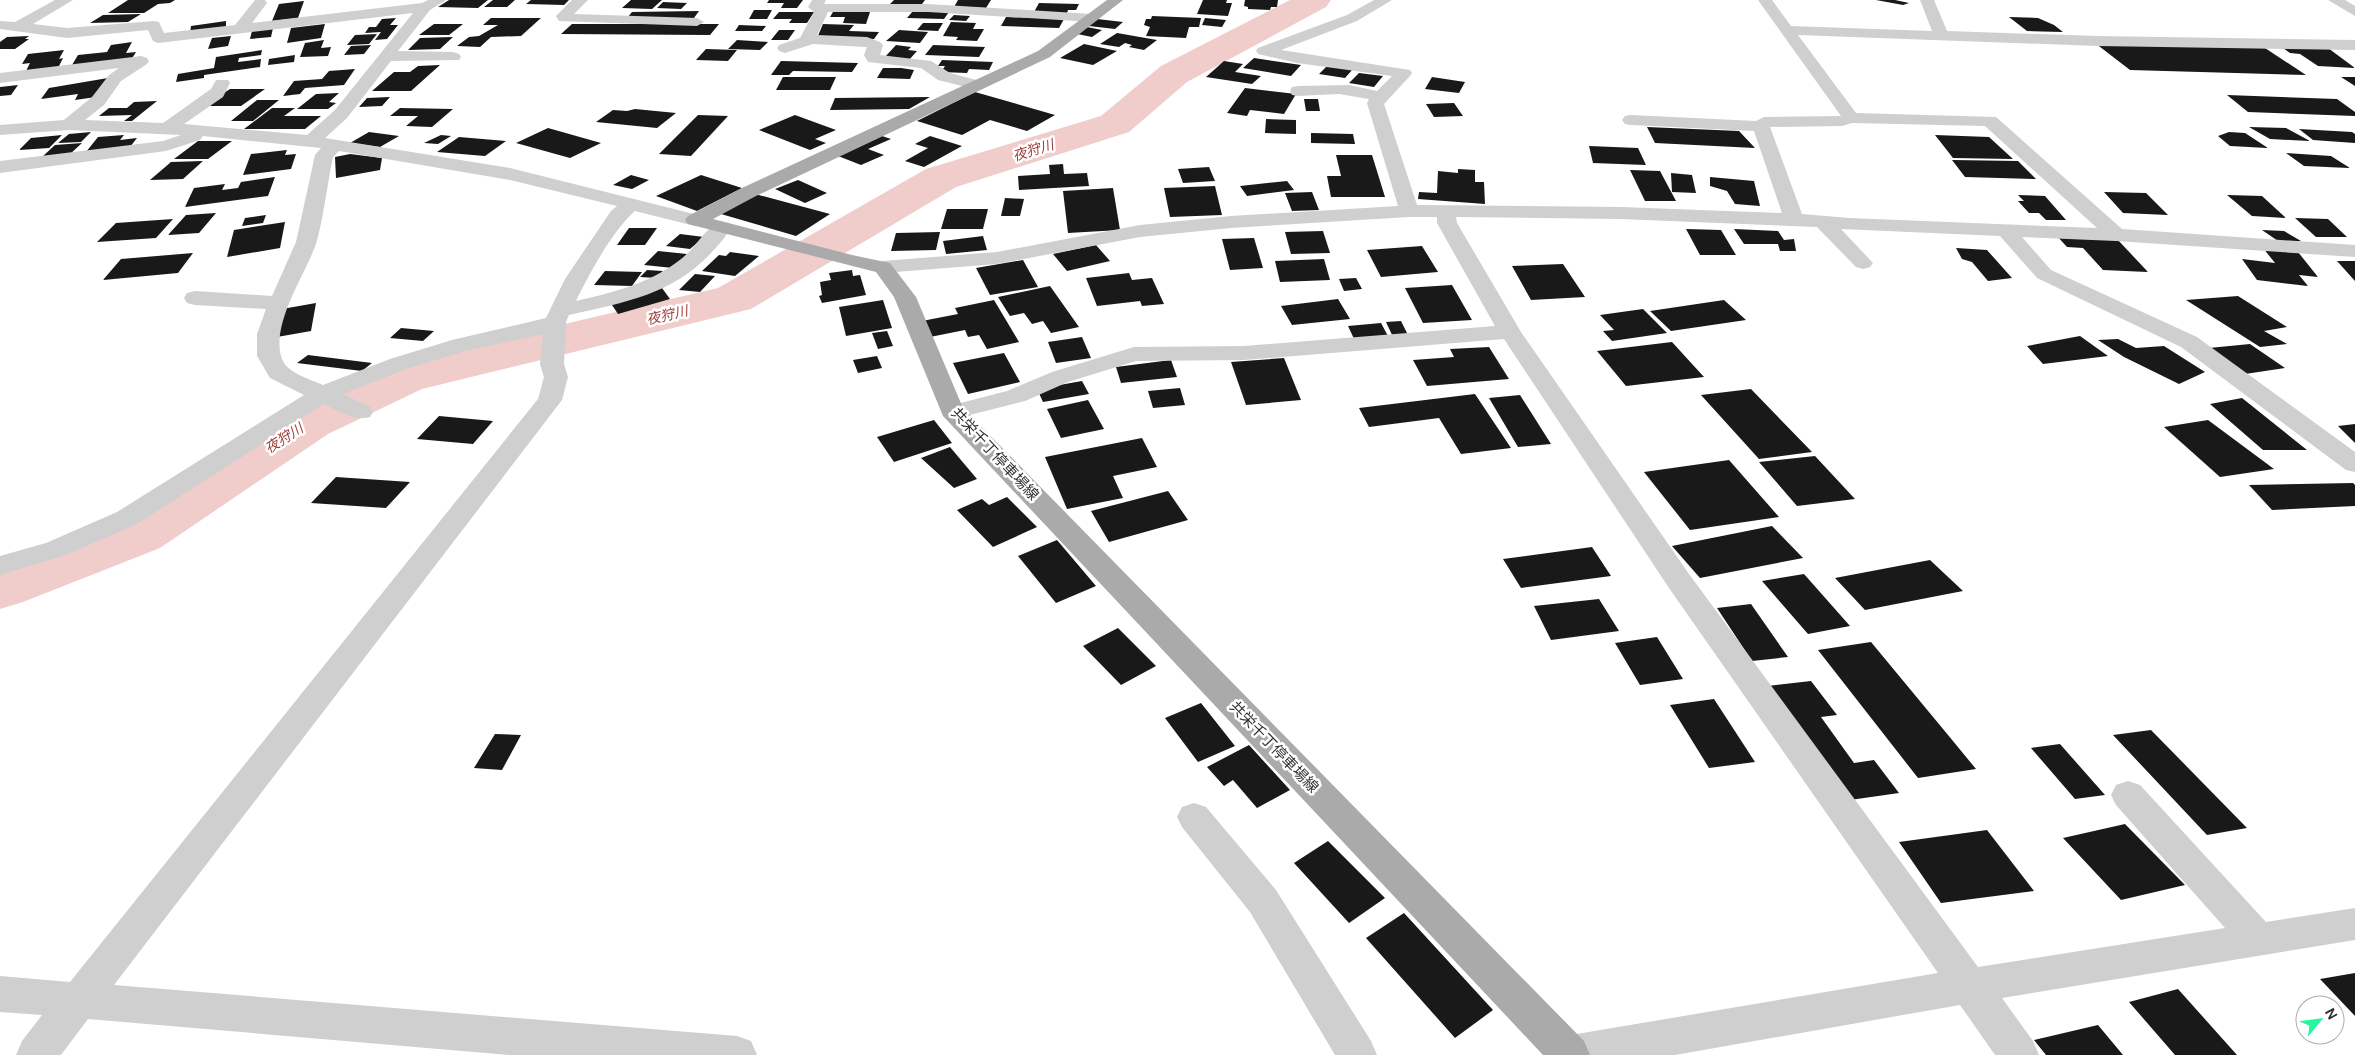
<svg xmlns="http://www.w3.org/2000/svg" width="2355" height="1055" font-family="'DM Sans','Noto Sans JP',sans-serif">
	<style>
		.lines { fill: none; stroke-linecap: round; stroke-linejoin: round }
		.river { fill: #f0ccca; fill-rule: evenodd }
		.building { fill: #191919 }
		.minor { fill: #cfcfcf; fill-rule: evenodd }
		.major { fill: #aaa; fill-rule: evenodd }
		.labels { text-anchor: middle; dominant-baseline: central; stroke-width: 5; stroke-linejoin: round; paint-order: stroke }
		.far-water-label { font-size: 14px; font-style: italic; fill: #9d3b36; stroke: #fff }
		.street-label { font-size: 15px; fill: #323232; stroke: #fff }
	</style>
	<rect width="100%" height="100%" fill="#fff"/>
	<g class="lines">
		<path class="river" d="M1290 0H1331L1326 7 1187 82 1129 132 956 187 751 309 422 389 328 434 160 548 23 602 0 609V563L116 520 288 410 385 366 718 288 926 169 1101 116 1161 66Z"/>
	</g>
	<path class="building" d="M128 0H175L170 3 158 4 144 13H108Z
		M449 0H488L478 8 438 7Z
		M493 0H515L507 7H484Z
		M531 0H569L564 5 526 4Z
		M631 0H662L652 9 622 8Z
		M769 0H803L797 8H781L784 3H767Z
		M894 0H925L919 8 888 6Z
		M958 0H991L986 8 954 7Z
		M1203 0H1227L1226 3H1232L1228 16 1197 14Z
		M1245 0H1278L1277 7H1271L1270 10 1248 9V7L1244 6Z
		M1876 0H1895L1909 3 1903 5Z
		M304 1 298 18 272 21 279 4Z
		M663 2 687 3 681 9 657 8Z
		M1039 3 1079 4 1076 10H1068L1067 13 1034 12Z
		M754 10H772L767 19H749Z
		M699 11 694 18H627L632 12Z
		M913 11 949 12 944 19 907 18Z
		M779 12H814L807 23H789L792 19H773Z
		M833 12H870L866 24 843 23 845 17H830Z
		M141 14 128 22 90 23 103 15Z
		M954 15 970 16 966 21 949 20Z
		M1152 16 1201 18 1199 27H1189L1186 38 1146 36 1150 27 1144 25 1146 19H1151Z
		M1006 17 1064 19 1059 28 1001 26Z
		M2009 17 2038 18 2054 25 2063 32 2027 31Z
		M396 18 390 25H398L387 39 375 40 381 32 365 33 369 27H376L382 19Z
		M491 18H541L521 36 491 37 480 47 457 46 469 37 479 36 498 25H483Z
		M1205 18 1226 20 1222 27 1202 25Z
		M1097 19 1123 22 1115 29 1089 26Z
		M226 21V28L190 33 191 26Z
		M951 22 976 23 973 29H984L977 41 956 40 958 37 943 36Z
		M923 23H943L938 31 917 30Z
		M325 24 321 38 287 43 291 28Z
		M434 24H463L449 35H419Z
		M572 24H719L710 35 561 34Z
		M823 24 854 25 849 31 879 32 874 39 817 38Z
		M739 25 766 26 762 31H735Z
		M1087 27 1102 30 1092 37 1077 34Z
		M273 28 271 37 250 39 252 31Z
		M779 30H795L788 40H771Z
		M899 30 928 32 920 43 886 41Z
		M1117 33 1157 40 1144 50 1129 47 1132 45 1125 43 1119 47 1100 44Z
		M377 34 369 44 347 45 355 35Z
		M29 36 25 39H29L15 49H0V42L7 37Z
		M231 36 228 46 208 49 212 38Z
		M453 37 440 49 408 50 420 38Z
		M324 40 321 48 331 47 328 56 300 57 305 43Z
		M737 40 768 42 760 50 728 49Z
		M132 42 126 53 136 52 131 60 72 65 78 55 107 52 111 45Z
		M2095 43 2265 48 2306 75 2130 70Z
		M1084 44 1117 51 1093 65 1060 58Z
		M371 45 364 54 344 55 351 46Z
		M896 45 911 47 908 50 917 51 909 60 884 58Z
		M933 45 985 47 979 57 925 55Z
		M2280 46 2328 48 2355 68 2318 66 2300 54 2290 53Z
		M706 49 737 50 728 61 696 60Z
		M64 50 59 59 63 58 58 68 26 71 30 63 22 64 28 54Z
		M262 50 261 55 239 58 238 62 261 59 260 67 204 75V78L176 82 178 74 214 68 216 57Z
		M295 55 294 62 268 65 269 59Z
		M1254 58 1301 65 1291 76 1243 68Z
		M942 60 993 62 989 70 969 69 967 73 941 72 945 66H938Z
		M781 61 858 63 852 72 793 71 789 75H771Z
		M1224 61 1243 64 1235 72 1261 76 1252 84 1206 77Z
		M440 65 411 91H372L394 72H410L418 66Z
		M1328 65 1353 69 1345 78 1319 74Z
		M883 68H901L914 70 910 79 877 78Z
		M355 69 344 85 305 88 300 94 283 96 294 81 322 79 329 71Z
		M1359 73 1383 76 1374 87 1349 83Z
		M783 77H836L830 90H776Z
		M1432 77 1465 82 1459 93 1425 89Z
		M2341 77H2355V86Z
		M108 78 96 97 75 100 78 94 41 99 49 88Z
		M18 85 11 95 0 96V87Z
		M1245 88 1296 94 1284 114 1250 110 1247 116 1227 113Z
		M230 89H265L241 106H204Z
		M975 92 1055 115 1027 131 990 120 962 135 917 121Z
		M339 93 329 102 336 103 328 109H297L316 94Z
		M2227 95 2337 99 2355 112V116L2248 112Z
		M390 97 382 106 359 107 367 98Z
		M930 97 909 109 830 110 835 98Z
		M1304 99H1318L1320 111H1306Z
		M257 100H279L253 121H231Z
		M157 101 132 121H124L132 115 99 116 109 108H127L134 102Z
		M1454 103 1463 116 1434 117 1426 104Z
		M272 108H295L284 116H321L305 129H244Z
		M400 108 453 109 432 127 406 126 418 116H390Z
		M635 109 676 113 657 128 596 122 613 110 627 111Z
		M698 115 728 116 691 156 659 154Z
		M795 115 836 130 815 139 826 143 810 150 759 130Z
		M1266 119 1296 120V134L1265 133Z
		M1647 127 1739 131 1755 148 1655 143Z
		M2249 127 2286 128 2310 141 2270 139Z
		M548 128 601 143 570 158 516 143Z
		M2299 129 2352 132 2355 134V143L2313 140Z
		M91 132 81 142 58 143 69 134Z
		M369 132 399 136 380 147 350 143Z
		M2229 132 2245 133 2268 148 2230 146 2218 136Z
		M1311 133 1353 134 1355 144 1311 143Z
		M62 135 49 148 19 150 31 138Z
		M124 135 120 140 137 138 130 147 86 152 98 137Z
		M441 135 451 136 438 144 424 143Z
		M1935 135 1989 137 2013 159 1953 158Z
		M882 136 891 139 868 149 884 155 861 165 838 156Z
		M930 136 962 146 924 167 905 161 928 148 915 144Z
		M459 137 506 141 485 156 437 152Z
		M198 141H232L208 159H174Z
		M82 143 69 155 42 157 55 145Z
		M1589 146 1638 148 1646 165 1593 163Z
		M287 150 285 155 296 154 291 169 243 175 251 154Z
		M2286 153 2331 156 2350 168 2304 166Z
		M350 154 382 158 380 170 336 178 335 157Z
		M1336 155H1372L1385 197H1331L1327 176H1341Z
		M1952 160 2018 161 2036 179 1965 177Z
		M203 161 183 179 150 180 171 162Z
		M1063 164 1064 174 1087 173 1089 186 1019 190 1018 176 1050 174 1049 165Z
		M1209 167 1215 181 1183 183 1178 169Z
		M1458 169 1475 170V182H1484L1485 204 1418 199 1419 192 1437 193 1438 171 1458 173Z
		M1630 170 1660 171 1676 201H1645Z
		M1671 173 1692 175 1696 193 1672 192Z
		M631 175 649 180 632 189 613 185Z
		M701 175 742 188 697 211 656 196Z
		M275 177 268 196 185 207 194 188 225 184 222 190 238 188 241 182Z
		M1710 177 1754 181 1760 206 1735 204 1727 191 1710 186Z
		M798 180 827 193 805 203 775 189Z
		M1287 181 1294 190 1247 196 1240 186Z
		M1215 186 1222 215 1170 217 1164 188Z
		M1113 188 1120 230 1068 233 1063 191Z
		M1312 192 1319 210 1292 211 1285 193Z
		M2104 192 2146 193 2168 215 2123 213Z
		M755 194 830 214 796 236 721 214Z
		M2018 195 2045 196 2066 220H2046L2039 213H2029L2018 201H2024Z
		M2227 195 2262 196 2286 218 2252 216Z
		M1005 198 1024 199 1020 216H1001Z
		M947 209H988L983 229H941Z
		M216 213 199 233 168 235 186 215Z
		M266 215 263 223 242 226 245 218Z
		M2295 218 2328 219 2347 237H2316Z
		M173 219 156 238 97 242 116 223Z
		M285 222 280 248 227 257 234 230Z
		M629 228H657L645 245H617Z
		M1686 229 1721 230 1736 255H1700Z
		M1734 229 1778 231 1784 240 1794 239 1796 251H1780L1778 244H1744Z
		M2262 230 2284 231 2301 241H2278Z
		M1323 231 1330 253 1291 254 1285 232Z
		M940 232 936 250 891 251 896 233Z
		M680 234 704 237 690 249 666 246Z
		M983 236 987 250 946 254 943 241Z
		M2057 236 2117 239 2148 272 2103 270 2083 248 2067 247Z
		M1254 238 1263 268 1230 270 1222 239Z
		M1096 245 1110 261 1067 271 1053 254Z
		M1422 246 1438 272 1381 277 1367 250Z
		M1956 248 1987 250 2012 278 1988 281 1972 262 1962 259Z
		M2263 248 2298 252 2318 277 2299 275 2308 286 2257 280 2242 259 2275 263Z
		M658 251 687 254 673 268 644 265Z
		M730 252 759 256 735 276 702 271 719 255 726 256Z
		M193 253 178 273 103 280 121 259Z
		M1324 259 1330 280 1280 282 1275 261Z
		M1023 260 1038 287 990 295 976 268Z
		M2337 261H2355V281Z
		M1563 264 1585 297 1531 300 1512 266Z
		M647 270 663 271 656 278 640 277Z
		M852 270 853 276 860 275 866 295 822 303 819 296 822 295 820 282 831 280 829 273Z
		M605 271 642 272 632 286 594 285Z
		M1129 273 1132 280 1152 278 1164 304 1142 306 1140 301 1097 306 1086 278Z
		M695 274 715 276 700 292 679 290Z
		M1356 278 1362 289 1344 291 1339 279Z
		M1452 285 1472 320 1423 323 1405 288Z
		M1050 286 1079 327 1051 333 1043 321 1032 324 1024 313 1010 316 998 297Z
		M662 288 670 299 618 314 610 302Z
		M2238 296 2287 327 2264 331 2287 344 2260 347 2186 300Z
		M1338 299 1350 319 1292 325 1281 306Z
		M883 300 892 328 846 336 839 307Z
		M994 300 1019 342 987 349 979 335 968 337 965 330 930 337 922 321 958 314 955 308Z
		M1724 300 1746 320 1671 331 1650 311Z
		M316 303 311 331 277 337 282 309Z
		M1643 309 1667 333 1612 341 1603 331 1614 330 1600 315Z
		M1401 321 1408 335 1393 337 1386 322Z
		M1381 323 1389 338 1355 341 1348 326Z
		M401 328 434 331 423 341 390 338Z
		M887 331 893 346 878 349 872 333Z
		M2080 336 2108 356 2043 364 2027 346Z
		M1082 337 1091 358 1056 363 1048 342Z
		M2118 339 2136 348 2164 346 2205 372 2179 384 2124 357 2098 340Z
		M1672 342 1704 377 1626 386 1597 351Z
		M2250 344 2285 368 2245 374 2209 348Z
		M1489 347 1509 379 1427 386 1413 360 1454 357 1450 349Z
		M1004 353 1020 382 968 394 953 363Z
		M308 355 372 363 362 371 297 363Z
		M877 356 882 368 858 373 853 360Z
		M1284 358 1301 400 1246 405 1231 362Z
		M1171 360 1177 377 1121 383 1116 367Z
		M1082 381 1089 394 1043 402 1037 389Z
		M1180 388 1185 405 1153 408 1148 391Z
		M1751 389 1812 452 1759 459 1701 395Z
		M1475 394 1511 448 1461 454 1439 418 1369 427 1359 408Z
		M1520 395 1551 444 1518 447 1489 398Z
		M2242 398 2307 450H2263L2210 404Z
		M1088 400 1104 429 1061 438 1047 409Z
		M439 416 493 421 473 444 417 439Z
		M934 420 952 443 894 462 877 437Z
		M2208 420 2274 469 2220 477 2164 427Z
		M2355 424V443L2338 426Z
		M1142 438 1157 467 1113 476 1123 498 1067 509 1045 457Z
		M950 447 977 479 954 488 921 458Z
		M1815 456 1855 499 1797 506 1759 462Z
		M1729 460 1779 517 1690 530 1644 472Z
		M336 477 410 482 386 508 311 503Z
		M2353 483 2355 485V506L2272 510 2249 485Z
		M1168 491 1188 520 1109 542 1091 511Z
		M1007 497 1037 527 993 547 957 510 982 499 989 505Z
		M1772 526 1803 558 1700 578 1672 546Z
		M1057 540 1096 586 1056 603 1018 556Z
		M1592 547 1611 576 1521 588 1503 559Z
		M1930 560 1963 591 1865 610 1835 578Z
		M1804 574 1850 626 1808 634 1762 581Z
		M1599 599 1619 631 1551 640 1534 606Z
		M1751 604 1788 657 1752 661 1717 608Z
		M1118 628 1156 666 1121 685 1083 646Z
		M1657 637 1683 679 1640 685 1615 643Z
		M1871 642 1948 735 1976 769 1918 778 1818 650Z
		M1811 681 1837 715 1821 717 1854 763 1874 760 1899 793 1850 800 1768 686Z
		M1714 699 1755 762 1709 768 1670 705Z
		M1201 703 1235 746 1198 762 1165 718Z
		M2151 730 2247 828 2207 835 2113 735Z
		M495 734 521 735 502 770 474 768Z
		M2060 744 2105 795 2075 799 2031 748Z
		M1249 745 1290 790 1257 808 1233 780 1224 786 1207 767Z
		M2125 824 2185 885 2121 900 2063 838Z
		M1987 830 2034 891 1941 903 1899 842Z
		M1328 841 1385 898 1349 923 1294 863Z
		M1404 913 1493 1010 1455 1038 1366 938Z
		M2355 973V1016L2320 979Z
		M2178 989 2237 1055H2175L2129 1002Z
		M2098 1025 2123 1055H2046L2034 1040Z"/>
	<g class="lines">
		<path class="minor" d="M55 0H73L33 24 67 28 154 21 159 22 164 33 235 25 255 0H265L267 3 252 23 422 3 428 0H446L430 10 398 51 453 52 459 54 461 57 459 60 391 61 347 118 325 138 510 168 702 216 705 220 702 224 695 226 635 211C613 230 589 274 576 301 616 292 655 282 686 255 699 244 710 218 729 223L732 227C688 291 640 299 569 315L566 322 564 364 568 377 562 400 114 985 737 1036 751 1041 757 1055H509L88 1019 61 1055H16L22 1041 42 1015 0 1012V976L70 982 538 399 544 377 540 364 543 334 465 351 406 369 343 394 370 407 373 412 370 417C353 421 338 411 324 404L137 524 66 555 0 575V556L46 543 117 512 304 395 270 378 257 356V334L266 309 195 305 187 303 184 298 187 293 195 291 272 296 296 242 315 155 321 148 203 136 200 140 166 151 0 173V161L163 141 181 135 69 130 0 135V125L64 120 92 97 109 75 119 68 0 83V73L141 56 147 58 149 61 147 64 121 81 104 105 85 120 163 123 211 89 216 80H228L230 83 223 97 184 124 307 135 335 110 413 13 158 43 153 41 148 30 67 38 0 29V21L15 22ZM339 151 510 180 617 206 611 211 565 279 546 318 452 340 390 359 323 385C308 378 285 373 281 356 272 322 305 275 316 244 324 216 327 185 333 157Z
			M572 0H588L574 14 697 18 704 22 697 26 559 21 556 16Z
			M812 0H826L824 4H928L1092 14 1099 18 1092 22 928 12H828L817 35 867 37 880 42 883 45 880 55 931 61 950 73 984 82 986 85 984 88 978 90 938 80 921 68 868 62 864 55 867 47H865L813 44 785 53 779 51 777 48 779 45 800 38 814 12 808 7Z
			M1374 0H1392L1357 21 1281 50 1410 70 1412 73 1410 76 1384 104 1417 205 1621 207 1782 213 1754 131 1631 125 1625 124 1622 120 1625 116 1631 115 1756 121 1764 117 1841 116 1758 0H1772L1791 26 1932 31 1920 0H1934L1947 31 2098 36 2355 40V50L2098 46 1798 35 1856 113 1996 117 2122 229 2355 245V257L2116 241 2022 237 2051 270 2197 337 2355 452V472L2346 470 2181 347 2037 278 2000 236 1841 229 1873 263 1870 267 1863 269 1856 267 1817 227 1621 219 1456 217 1457 223 1521 332 1689 574 1978 967 2225 928 2116 805 2111 795 2116 785 2128 781 2140 785 2266 922 2355 908V940L2002 998 2033 1041 2039 1055H1995L1960 1005 1675 1055H1545L1551 1041 1565 1036 1938 973 1669 588 1504 339 1244 360 1136 361 1068 382 1025 401 954 419 945 417 942 412 945 407 1007 391 1052 372 1134 347 1244 346 1495 326 1437 223V217H1409L1231 228 1140 237 997 264 883 273 876 271 872 267 876 263 883 261 997 252 1140 225 1231 216 1398 206 1367 103 1369 99 1339 94 1298 96 1292 95 1290 91 1292 87 1298 86 1349 85 1377 91 1392 76 1297 63 1258 54 1256 51 1258 48 1347 15ZM1852 123 1985 126 2097 228 1849 218 1802 214 1770 127 1842 126Z
			M2328 0H2345L2355 6V16Z
			M1194 803 1206 807 1276 890 1371 1041 1377 1055H1335L1250 912 1182 827 1177 817 1182 807Z"/>
		<path class="major" d="M1107 0H1123L1050 57 756 196 713 219 852 255 890 263 916 297 963 408 1584 1041 1590 1055H1543L943 416 894 297 876 272 688 224 685 220 688 216 742 188 1038 51Z"/>
	</g>
	<g class="labels">
		<g class="far-water-label">
			<text transform="translate(1033 150) rotate(-17)">夜狩川</text>
			<text transform="translate(667 315) rotate(-13)">夜狩川</text>
			<text transform="translate(284 438) rotate(-33)">夜狩川</text>
		</g>
		<g class="street-label">
			<text transform="translate(995 454) rotate(47)">共栄千丁停車場線</text>
			<text transform="translate(1274 747) rotate(46)">共栄千丁停車場線</text>
		</g>
	</g>
	<g transform="translate(2320 1020) rotate(61)"><circle r="24" fill="#ffffff" stroke="#adadad"/>
	<path d="M0-4L9 19L0 12L-9 19Z" fill="#26f6a0"/>
	<text y="-8" font-size="14" font-weight="bold" text-anchor="middle" fill="#323232">N</text>
	</g>
</svg>
